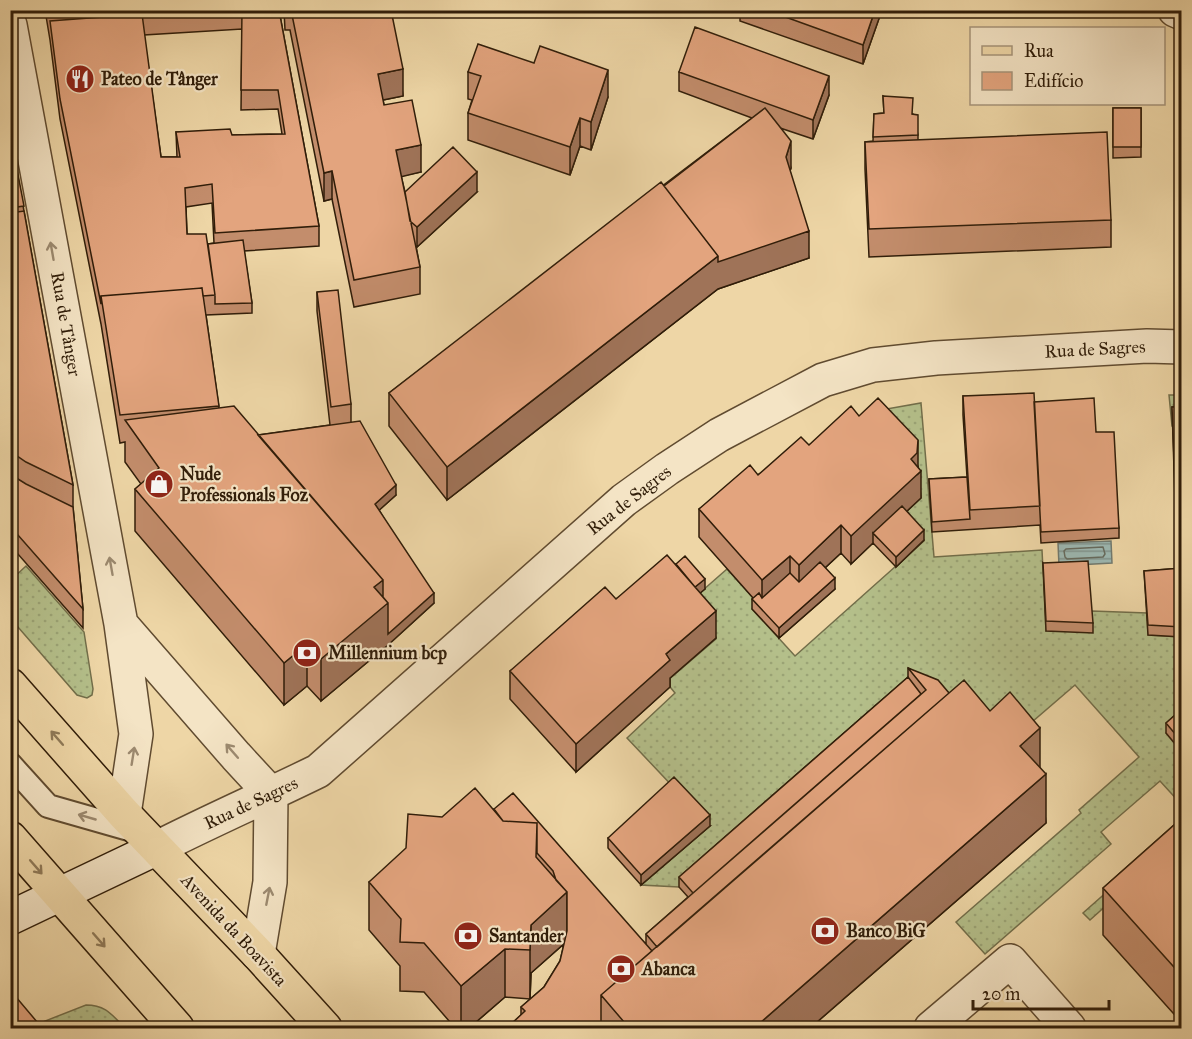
<svg xmlns="http://www.w3.org/2000/svg" width="1192" height="1039" font-family="'IM FELL Great Primer',serif">
	<style>
		.garden { fill: url(#garden-dots); stroke: #726e4a; stroke-width: 1.5 }
		.water { fill: url(#water-rules); stroke: #71796e; stroke-width: 1.5 }
		.lines { fill: none; stroke-linecap: round; stroke-linejoin: round }
		.shore { stroke: #666a5d; stroke-width: 1.5 }
		.service-casing { stroke: #604b30; stroke-width: 26 }
		.minor-casing { stroke: #604b30; stroke-width: 36 }
		.tertiary-casing { stroke: #604b30; stroke-width: 36 }
		.secondary-casing { stroke: #301d09; stroke-width: 36 }
		.primary-casing { stroke: #301d09; stroke-width: 36 }
		.service { stroke: #f4e4c5; stroke-width: 22 }
		.minor { stroke: #f4e4c5; stroke-width: 33 }
		.tertiary { stroke: #f4e4c5; stroke-width: 33 }
		.secondary { stroke: #f4e4c5; stroke-width: 33 }
		.primary { stroke: #eed6a6; stroke-width: 33 }
		.wall { fill: #c38d6c; stroke: #301d09; stroke-width: 1.5; fill-rule: evenodd }
		.shaded-wall { fill: #9f7358; stroke: #301d09; stroke-width: 1.5 }
		.building { fill: #e3a47e; stroke: #301d09; stroke-width: 1.5 }
		.oneway { stroke: #9c8a70 }
		.oneway2 { stroke: #8f7a58 }
		.labels { text-anchor: middle; dominant-baseline: central; stroke-width: 4.5; stroke-linejoin: round; paint-order: stroke }
		.poi-label { font-size: 18px; font-weight: bold; fill: #301d09; stroke: #f4e4c5; text-anchor: start }
		.street-label { font-size: 18px; fill: #301d09; stroke: #f4e4c5 }
	</style>
	<defs>
		<pattern id="garden-dots" width="8" height="8" patternUnits="userSpaceOnUse" patternTransform="scale(1.5)"><rect width="8" height="8" fill="#b4bf8a"/><path d="M2 2h.1M6 6h.1" fill="none" stroke="#9ba476" stroke-width="1.8" stroke-linecap="round"/></pattern>
		<pattern id="water-rules" width="6" height="5" patternUnits="userSpaceOnUse" patternTransform="scale(1.5)"><rect width="6" height="5" fill="#9cb7b1"/><path d="M0 2.5h6" fill="none" stroke="#80948e"/></pattern>
	</defs>
	<rect width="100%" height="100%" fill="#eed6a6"/>
	<filter id="stains"><feTurbulence type="fractalNoise" baseFrequency=".00333" numOctaves="4"/><feColorMatrix values="0 0 0 0 .2 0 0 0 0 .09 0 0 0 0 .02 0 0 0 .5 -.17"/></filter>
	<radialGradient id="worn" r=".72"><stop offset=".6" stop-color="#630" stop-opacity="0"/><stop offset="1" stop-color="#630" stop-opacity=".3"/></radialGradient>
	<path class="garden" d="M1169 395H1181V426H1172Z
		M921 403 934 557 1042 550 1046 631 1092 611 1147 613 1148 635 1181 637V719L1166 733 1181 751V804L1160 781 1101 832 1111 844 985 954 956 922 1081 813 1079 810 1139 757 1075 685 1010 741 907 688 679 887 641 885 710 826 627 738 675 693 666 682 716 639 686 605 727 569 759 604 752 609 795 656 924 541 902 516 875 411Z
		M26 566 84 632 93 689 92 695 87 698 77 695 11 619V580Z
		M1161 844 1158 859 1090 920 1083 913Z
		M86 1005C106 1005 112 1015 125 1028H33L35 1025Z"/>
	<path class="water" d="M1111 541 1112 563 1059 566 1058 543Z"/>
	<g class="lines">
		<path class="shore" d="M1103 547 1105 554 1103 557 1067 559 1065 557 1064 551 1066 549Z"/>
		<g class="service-casing">
			<path id="service" d="M10 764 48 806 139 832"/>
		</g>
		<g class="minor-casing">
			<path id="minor" d="M1175 10 1182 13
				M10 25 121 624 136 734 124 814
				M121 624 236 756 271 794
				M931 1028 1010 961 1069 1028"/>
		</g>
		<g class="tertiary-casing">
			<path id="tertiary" d="M157 848C210 821 265 797 318 771L624 500 667 469 719 435 823 380 873 365 936 358 1147 346 1182 347
				M258 954 270 882 271 794"/>
		</g>
		<g class="secondary-casing">
			<path id="secondary" d="M10 918 157 848"/>
		</g>
		<g class="primary-casing">
			<path id="primary" d="M10 685 124 814 258 954 325 1028
				M10 838 177 1028"/>
		</g>
		<use href="#service" class="service"/>
		<use href="#minor" class="minor"/>
		<use href="#tertiary" class="tertiary"/>
		<use href="#secondary" class="secondary"/>
		<use href="#primary" class="primary"/>
	</g>
	<path class="wall" d="M45 10H279L319 226V246L244 251 252 303V313L206 315 219 408 258 435 330 425 317 311V292L351 404V422L396 495 379 510 434 603 388 645 321 701 307 686 284 705 135 531V489L141 484 125 462V442L120 443 101 324 60 119 50 40ZM242 29 241 110 278 109 282 134 232 135 176 132 177 157H161L144 35ZM212 203 214 243 208 244 187 234 186 207Z
		M284 10H391L403 96 383 100 384 105 421 172 401 176 405 192H477L417 247 416 246 420 267V294L354 307 332 199 324 201 290 30H285Z
		M674 10H691L689 15Z
		M740 10H882L863 64 740 21Z
		M468 72 608 97 591 150 580 146 570 175 468 140V113L472 100 468 99Z
		M679 72 829 95 813 139 780 128 791 168 790 171 809 258 718 289 447 500 389 426V393L752 118 679 91Z
		M883 96 913 114 918 135V140L1111 220V247L869 257 865 169V142L873 141 874 114 884 113Z
		M1113 108H1141V157L1113 158Z
		M10 133 73 485V507L83 609V628L10 545Z
		M1182 151V206H1181V172Z
		M963 396 1034 402 1096 432 1119 528V538L1041 543 1040 525 932 532 929 479 967 477 963 415Z
		M1172 407H1182V531H1176Z
		M859 416 918 466 921 498 907 511 924 540 896 567 873 543 851 564 841 553 825 568 835 589 779 638 752 609V599L753 598 699 537V509Z
		M1043 563 1093 623V633L1046 631Z
		M676 564 705 589 700 593 716 638 670 678V687L576 772 510 699V671L616 599Z
		M1182 568V637L1148 635 1144 571Z
		M908 668 949 693 1040 769 1046 823 809 1029H508V1027L521 1015V1007L544 987 560 961 564 944 531 973 530 999 505 997 468 1029H456L424 992 400 991V966L369 930V882L494 809 646 944V934L688 897 679 887V877L908 677Z
		M1182 709 1176 745 1166 733V723Z
		M1182 818V1023L1103 935V888Z
		M710 826 641 885 608 848V838Z"/>
	<path class="shaded-wall" d="M875 10H882L863 64V45Z
		M403 69V96L378 101V74Z
		M608 70V97L591 150V122Z
		M829 76V95L813 139V120Z
		M580 118V146L570 175V147Z
		M791 141V168L786 184V157Z
		M421 145V172L396 178V150Z
		M332 171V199L324 201V173Z
		M477 172V192L417 247V227Z
		M809 231V258L718 289 447 500V467L718 256Z
		M918 440V474L921 471V498L878 538 873 533V543L851 564V536L911 459Z
		M396 485V495L375 514V504Z
		M841 525V553L799 592V565Z
		M924 530V540L896 567V557Z
		M790 556V583L762 608V580Z
		M835 578V589L779 638V628Z
		M705 579V589L686 605V594Z
		M383 580 388 603 434 593V603L388 645 321 701V659L374 587Z
		M716 611V638L670 678V687L576 772V744L666 654Z
		M307 644V686L284 705V663Z
		M1040 728V776L1020 746Z
		M1182 730V741L1176 745V735Z
		M1046 774V823L809 1029H753Z
		M710 815V826L641 885V875Z
		M567 892V941L531 973 530 999V950L531 925Z
		M505 949V997L468 1029H461V986Z"/>
	<path class="building" d="M50 10H86L50 13Z
		M242 10H279L319 226 215 233 212 184 185 188 187 234H206L215 295 203 296 202 288 101 296V304L60 99 50 21 142 14 161 157H180L176 132 230 129 232 135 285 134 278 90H241Z
		M291 10H391L403 69 378 74 384 105 412 100 421 145 396 150 420 267 354 280 332 171 324 173Z
		M766 10H875L863 45Z
		M695 27 829 76 813 120 679 72Z
		M478 44 534 63 540 46 608 70 591 122 580 118 570 147 468 113 481 76 468 72Z
		M883 96 913 98 912 114 918 115V135L873 137 874 114 884 113Z
		M765 108 791 141 786 157 809 231 718 262V256L664 186Z
		M1113 108H1141V147H1113Z
		M1107 132 1111 220 869 229 865 142Z
		M10 133 24 206 10 208Z
		M453 147 477 172 417 227 410 221 405 192Z
		M661 182 718 256 447 467 389 393Z
		M24 211 73 485 26 462 10 451V213Z
		M243 240 252 303 215 304V295L208 244Z
		M202 288 219 406 120 415 101 296Z
		M338 290 351 404 331 407 317 292Z
		M1034 393 1040 506 970 510 963 396Z
		M878 398 918 440 917 453 911 459 921 471 851 536 841 525 799 565 790 556 762 580 699 509 750 465 758 475 801 437 809 445 851 406 859 416Z
		M1094 398 1096 432H1114L1119 528 1041 532 1034 402Z
		M234 406 383 580 374 587 388 603 321 659 307 644 284 663 135 489 159 468 125 420Z
		M1172 407H1182V511H1176Z
		M360 421 396 485 375 504 434 593 388 634V603L383 597V580L258 435Z
		M10 474 26 484 73 507 83 609 10 526Z
		M967 477 970 519 932 522 929 479Z
		M902 506 924 530 896 557 873 533Z
		M667 555 716 611 666 654 670 660 576 744 510 671 605 587 616 599Z
		M685 556 705 579 695 587 676 564Z
		M1088 561 1093 623 1046 621 1043 563Z
		M820 562 835 578 779 628 752 599 759 593 762 598 790 573 799 582Z
		M1182 568V627L1148 625 1144 571Z
		M908 668 938 680 949 693 657 947 646 934 926 690Z
		M908 677 921 694 693 893 679 877Z
		M964 680 990 711 1010 692 1040 728 1020 746 1046 774 753 1029H630L601 995Z
		M1182 709V730L1176 735 1166 723Z
		M674 777 710 815 641 875 608 838Z
		M475 788 503 821 537 823 536 857 567 892 531 925 530 950 505 949 461 986 424 943 400 942 401 919 369 882 406 848 408 814 442 817Z
		M513 793 652 951 601 995V1029H509L508 1027 525 1011 521 1007 544 987 560 961 567 931V892L556 880 553 871 537 853V823L503 821 494 809Z
		M1182 818V976L1103 888Z
		M16 997 43 1029H10V999Z"/>
	<defs><path id="oneway-shaft" d="M-6 0H5M1.5-3L5.5 0L1.5 3" fill="none" stroke-width="1.6" stroke-linecap="round" stroke-linejoin="round" transform="scale(1.5)"/></defs>
	<g class="oneway">
		<use href="#oneway-shaft" transform="translate(52 251) rotate(-100)"/>
		<use href="#oneway-shaft" transform="translate(111 566) rotate(-100)"/>
		<use href="#oneway-shaft" transform="translate(232 751) rotate(-131)"/>
		<use href="#oneway-shaft" transform="translate(133 756) rotate(-81)"/>
		<use href="#oneway-shaft" transform="translate(87 817) rotate(-164)"/>
		<use href="#oneway-shaft" transform="translate(268 896) rotate(-79)"/>
	</g>
	<g class="oneway2">
		<use href="#oneway-shaft" transform="translate(57 738) rotate(-131)"/>
		<use href="#oneway-shaft" transform="translate(36 867) rotate(49)"/>
		<use href="#oneway-shaft" transform="translate(99 940) rotate(49)"/>
	</g>
	<defs>
		<g id="restaurant-disc" transform="scale(1.5)"><circle r="9.5" fill="#8f2418" stroke="#f4e4c5"/><path d="M-5-6h1v4h1v-4h1v4h1v-4h1v5L-1.5 .5V6h-2V.5L-5-1ZM5-6V6H3V1.5H1.5Q1.5-4 5-6Z" fill="#fff"/></g>
		<g id="shop-disc" transform="scale(1.5)"><circle r="9.5" fill="#8f2418" stroke="#f4e4c5"/><path d="M-5-2.5h2.3a2.7 3.5 0 0 1 5.4 0H5L5.5 6h-11ZM-1.5-2.5h3a1.5 2.3 0 0 0-3 0Z" fill="#fff"/></g>
		<g id="bank-disc" transform="scale(1.5)"><circle r="9.5" fill="#8f2418" stroke="#f4e4c5"/><path d="M-6-4H6V4H-6ZM0-2.3a2.3 2.3 0 1 0 0 4.6a2.3 2.3 0 1 0 0-4.6Z" fill="#fff"/></g>
	</defs>
	<g fill-rule="evenodd">
		<use href="#restaurant-disc" x="80" y="79"/>
		<use href="#shop-disc" x="159" y="484"/>
		<use href="#bank-disc" x="307" y="653"/>
		<use href="#bank-disc" x="825" y="931"/>
		<use href="#bank-disc" x="468" y="936"/>
		<use href="#bank-disc" x="621" y="969"/>
	</g>
	<g class="labels">
		<g class="poi-label">
			<text x="101" y="79">Pateo de Tânger</text>
			<text x="180" y="474">Nude<tspan x="180" dy="21">Professionals Foz</tspan></text>
			<text x="328" y="653">Millennium bcp</text>
			<text x="846" y="931">Banco BiG</text>
			<text x="489" y="936">Santander</text>
			<text x="642" y="969">Abanca</text>
		</g>
		<g class="street-label">
			<text transform="translate(66 324) rotate(80)">Rua de Tânger</text>
			<text transform="translate(1095 349) rotate(-3)">Rua de Sagres</text>
			<text transform="translate(629 500) rotate(-38)">Rua de Sagres</text>
			<text transform="translate(251 803) rotate(-25)">Rua de Sagres</text>
			<text transform="translate(234 930) rotate(47)">Avenida da Boavista</text>
		</g>
	</g>
	<rect width="1192" height="1039" fill="none" stroke="#eed6a6" stroke-width="36"/>
	<rect x="12" y="12" width="1168" height="1015" fill="none" stroke="#301d09" stroke-width="3"/>
	<rect x="18" y="18" width="1156" height="1003" fill="none" stroke="#301d09" stroke-width="1.5"/>
	<rect x="970" y="27" width="195" height="78" fill="#f4e4c5" stroke="#a6947a" stroke-width="1.5"/>
	<rect x="982" y="46" width="30" height="9" fill="#eed6a6" stroke="#a6947a" stroke-width="1.5"/>
	<text x="1024" y="57" font-size="18" fill="#301d09">Rua</text>
	<rect x="982" y="72" width="30" height="18" fill="#e3a47e" stroke="#a6947a" stroke-width="1.5"/>
	<text x="1024" y="87" font-size="18" fill="#301d09">Edifício</text>
	<path d="M973 1000v9h136v-9" fill="none" stroke="#301d09" stroke-width="3"/>
	<text x="982" y="1000" font-size="18" fill="#301d09" stroke="#f4e4c5" stroke-width="4.5" paint-order="stroke">20 m</text>
	<rect width="100%" height="100%" filter="url(#stains)"/>
	<rect width="100%" height="100%" fill="url(#worn)"/>
</svg>
